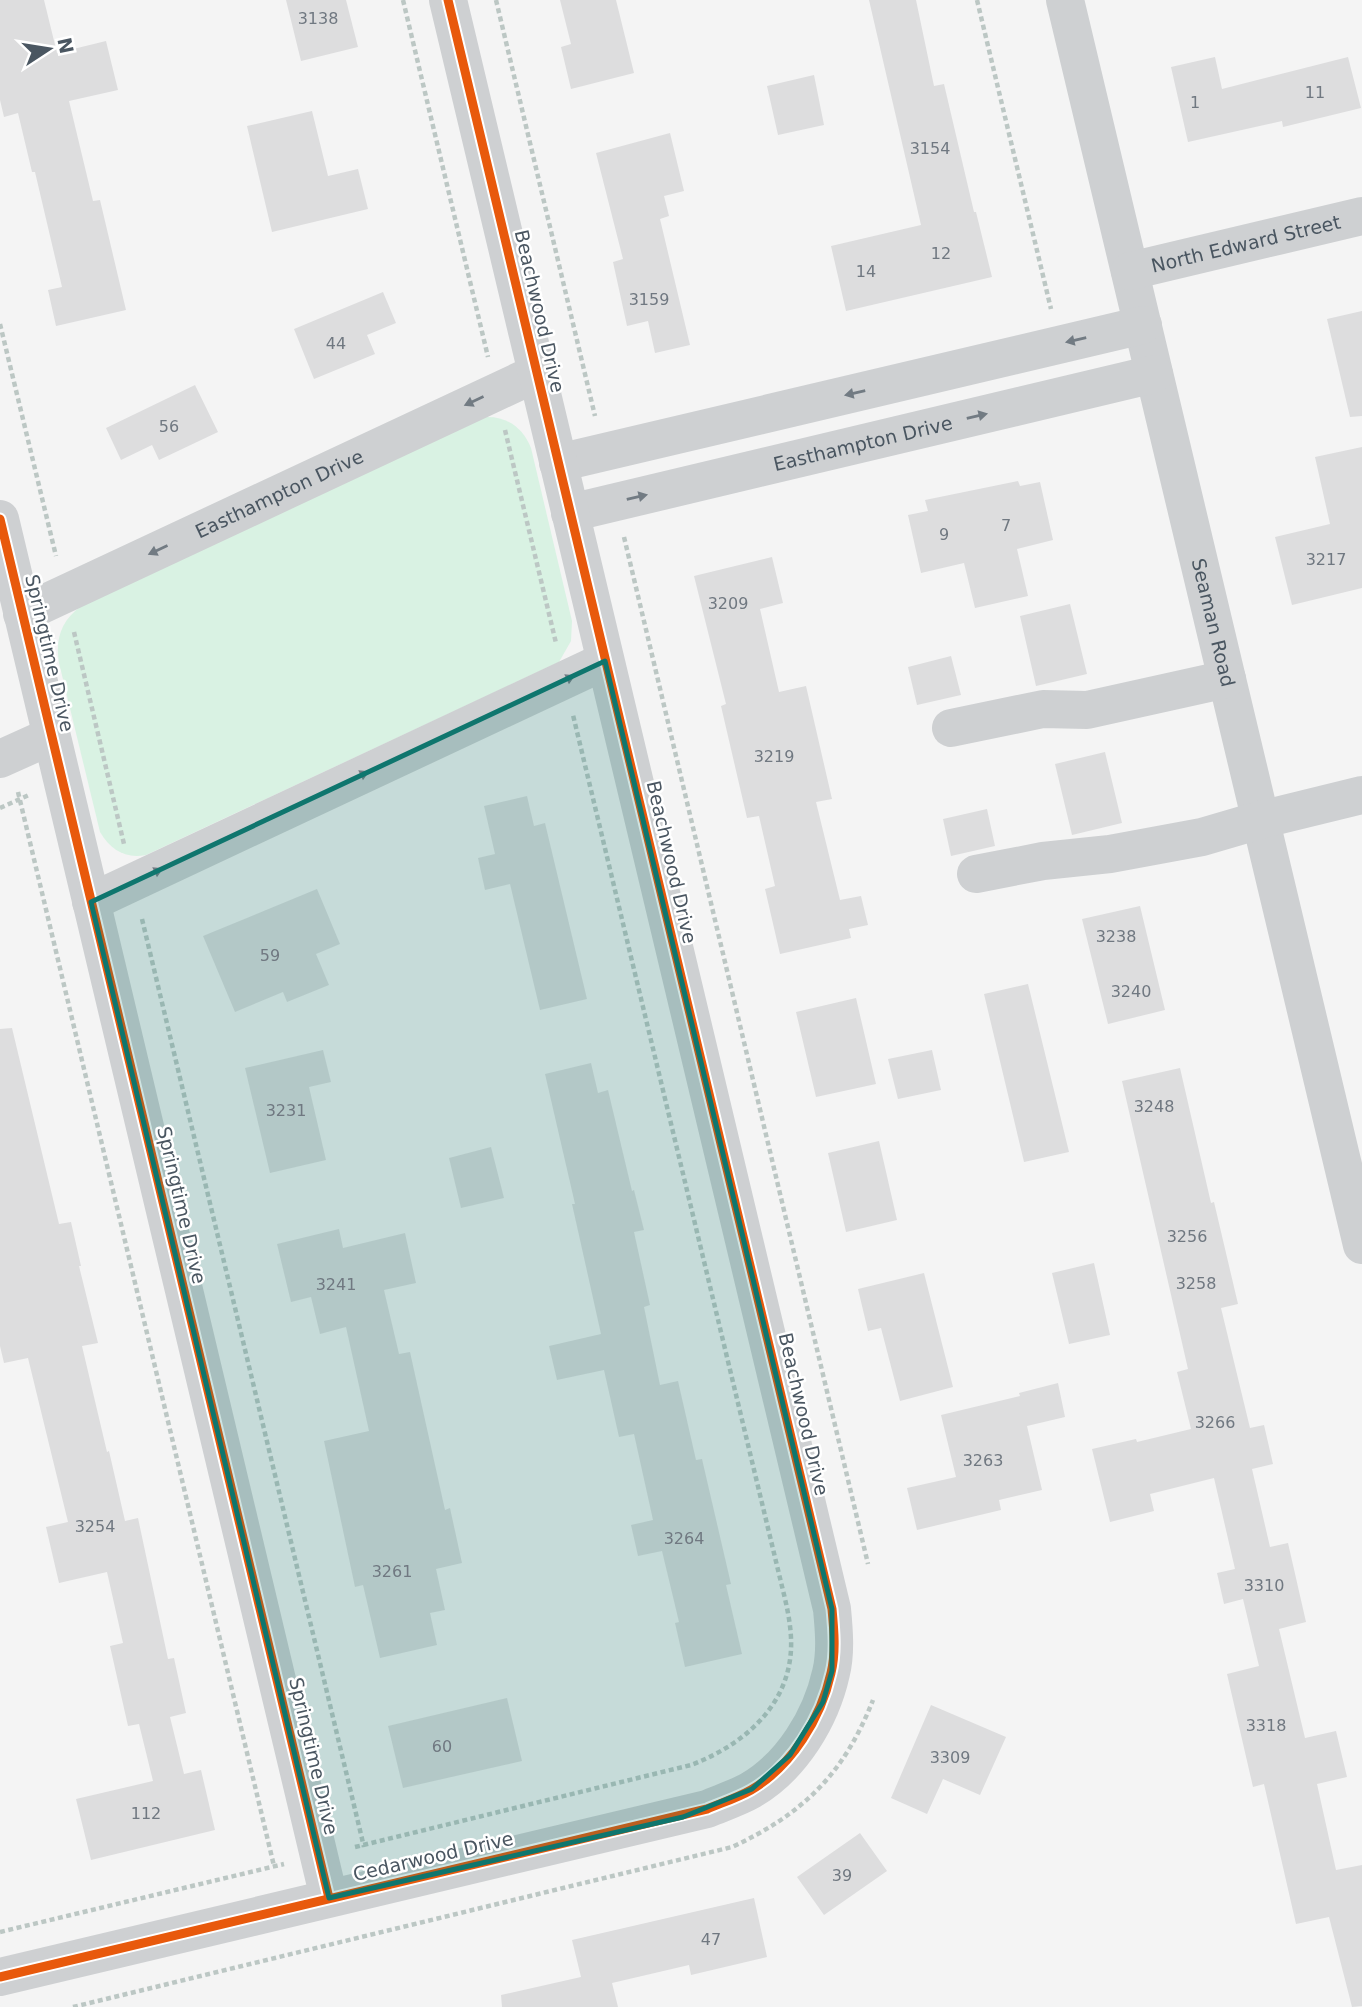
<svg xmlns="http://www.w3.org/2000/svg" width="1362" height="2007" font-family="'DejaVu Sans',sans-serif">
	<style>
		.green { fill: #d9f2e3 }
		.building { fill: #ddddde }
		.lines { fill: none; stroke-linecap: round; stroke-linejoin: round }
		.path { stroke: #bcc7c4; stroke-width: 4.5; stroke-dasharray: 5 3.5; stroke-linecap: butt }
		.minor { stroke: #ced0d2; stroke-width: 38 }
		.cycleway-casing { stroke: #fff; stroke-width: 13 }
		.cycleway { stroke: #e8590c; stroke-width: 9 }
		.oneway { fill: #727b83 }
		.marked { fill: #0f766e; fill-opacity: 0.2; stroke: #0f766e; stroke-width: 5; stroke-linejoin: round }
		.labels { text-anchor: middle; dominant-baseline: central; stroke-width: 5; stroke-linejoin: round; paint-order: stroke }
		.number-label { font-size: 16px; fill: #707881 }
		.street-label { font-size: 19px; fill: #4a5661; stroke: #fff }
	</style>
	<rect width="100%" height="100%" fill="#f4f4f4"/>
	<path class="green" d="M485 417C507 416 523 428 531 448L572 621 571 641 559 662 146 855C125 859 111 850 100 832L59 663C55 639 61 621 81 606Z"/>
	<path class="building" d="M0 0H44L57 53 106 41 118 90 69 101 93 201 100 200 126 310 56 326 48 290 62 287 35 172H32L18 113 4 117 0 100Z
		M286 0H346L358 47 301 61Z
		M560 0H616L634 73 571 89 561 47 571 44Z
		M869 0H916L934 86 944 84 974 212H976L992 277 846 311 831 246 921 225Z
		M1215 57 1222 89 1348 57 1361 108 1283 127 1282 121 1188 142 1171 67Z
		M814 75 824 125 778 135 767 86Z
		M312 111 328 176 358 169 368 209 272 232 247 126Z
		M670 133 684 191 664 196 669 216 660 219 690 345 655 353 648 321 627 326 613 262 623 259 596 153Z
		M383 292 396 323 367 335 375 354 314 379 294 329Z
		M1362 311V416L1350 417 1327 319Z
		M195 385 218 432 159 460 152 445 121 460 106 428Z
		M1362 447V588L1292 605 1275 537 1330 524 1315 457Z
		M1018 481 1020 486 1040 482 1053 540 1017 549 1028 596 975 608 964 563 921 573 908 515 928 511 925 500Z
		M772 557 783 603 760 609 779 692 806 686 832 799 816 802 840 900 861 896 868 925 849 929 851 938 780 954 765 889 775 886 759 816 747 818 721 706 726 704 694 576Z
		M1070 604 1087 674 1036 686 1020 616Z
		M951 656 961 695 917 705 908 667Z
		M1105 752 1122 823 1072 835 1055 764Z
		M527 796 534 826 545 823 587 999 540 1010 510 884 485 890 478 858 495 854 484 806Z
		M987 809 995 846 951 856 943 819Z
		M317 889 340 944 316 954 329 985 287 1002 283 992 235 1012 203 936Z
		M1140 906 1165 1010 1108 1024 1082 919Z
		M1028 984 1069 1152 1024 1162 984 994Z
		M856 998 876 1084 816 1097 796 1012Z
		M12 1028 59 1224 71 1222 81 1266H79L98 1343 82 1346 107 1452 109 1451 125 1521 138 1518 168 1659 174 1658 186 1713 170 1717 184 1774 201 1770 215 1830 91 1860 76 1799 153 1781 139 1724 128 1726 110 1646 123 1643 107 1572 59 1583 46 1527 68 1522 28 1358 4 1363 0 1346V1029Z
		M323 1050 331 1082 309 1087 326 1160 270 1173 245 1068Z
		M932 1050 941 1090 898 1099 888 1059Z
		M591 1063 598 1093 608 1090 632 1191 634 1190 644 1230 634 1232 650 1305 644 1307 660 1385 678 1381 696 1460 702 1459 731 1584 726 1585 742 1654 685 1667 675 1623 679 1622 662 1551 638 1556 631 1525 653 1520 634 1434 619 1437 604 1370 557 1380 549 1346 601 1334 572 1204H575L545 1074Z
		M1180 1068 1211 1203 1214 1202 1238 1304 1221 1308 1250 1428 1264 1425 1273 1464 1252 1469 1270 1547 1288 1543 1306 1622 1279 1629 1305 1738 1336 1731 1347 1777 1317 1784 1336 1870 1362 1865V2006L1352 2007 1329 1917 1296 1924 1264 1784 1253 1787 1227 1674 1259 1666 1243 1599 1224 1604 1217 1573 1235 1569 1214 1478 1150 1494 1154 1511 1110 1522 1092 1449 1136 1439 1137 1442 1191 1429 1177 1372 1188 1369 1122 1081Z
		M879 1141 897 1220 846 1232 828 1153Z
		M491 1147 504 1198 461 1208 449 1158Z
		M339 1229 343 1248 405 1233 416 1283 384 1290 399 1354 410 1352 445 1510 450 1508 462 1563 436 1569 445 1610 430 1613 437 1645 380 1658 363 1585 355 1587 324 1441 369 1431 346 1327 320 1334 311 1297 291 1302 277 1244Z
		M1094 1263 1110 1335 1069 1344 1052 1273Z
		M924 1273 953 1387 900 1401 881 1328 868 1331 858 1289Z
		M1058 1383 1065 1417 1027 1426 1042 1490 999 1500 1001 1510 917 1530 907 1488 956 1477 941 1415 1020 1396 1019 1393Z
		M507 1698 522 1761 403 1788 388 1726Z
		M931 1705 1006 1737 980 1795 943 1779 927 1814 891 1798Z
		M860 1833 887 1871 824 1915 797 1877Z
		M754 1898 767 1957 691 1975 689 1965 612 1983 618 2007H502L501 1995 581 1977 572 1940Z"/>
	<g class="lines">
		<path class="path" d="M403 0 488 357
			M496 0 595 416
			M977 0 1051 309
			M0 324 56 556
			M505 430 556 643
			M624 537 868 1564
			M74 632 124 844
			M18 792 274 1866
			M0 808 29 795
			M142 919 364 1847
			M355 1847 691 1765C746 1744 794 1702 791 1638 790 1616 784 1595 779 1574L573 715
			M0 1932 284 1864
			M73 2007 732 1847C803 1814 844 1774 873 1700"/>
		<g class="minor">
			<path id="s1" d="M1065 0 1362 1245"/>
			<path id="s2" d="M1130 271 1362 216"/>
			<path d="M558 463 1143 325"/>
			<path id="s3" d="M570 513 1154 374"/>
			<path d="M0 519 329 1898"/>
			<path id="s4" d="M22 614 537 373"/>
			<path d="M951 728 1043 709 1087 710 1227 679"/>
			<path d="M0 759 51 736"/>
			<path d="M976 874 1043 861 1110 854 1202 837 1260 820 1362 795"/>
			<path d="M91 902 605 661"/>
			<path d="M0 1977 707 1809C721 1803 737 1798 751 1790 792 1766 821 1718 831 1673 836 1653 834 1630 832 1609L448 0"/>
		</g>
		<g class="cycleway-casing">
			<path id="cycleway" d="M0 519 329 1898
				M0 1977 707 1809C721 1803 737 1798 751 1790 792 1766 821 1718 831 1673 836 1653 834 1630 832 1609L448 0"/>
		</g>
		<use href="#cycleway" class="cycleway"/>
	</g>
	<defs><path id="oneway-solid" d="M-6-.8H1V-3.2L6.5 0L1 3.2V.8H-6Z" transform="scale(1.75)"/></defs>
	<g class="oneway">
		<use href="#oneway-solid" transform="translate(1076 340) rotate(167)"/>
		<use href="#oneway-solid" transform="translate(855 393) rotate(167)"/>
		<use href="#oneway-solid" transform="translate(474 401) rotate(155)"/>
		<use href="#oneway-solid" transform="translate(977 416) rotate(-13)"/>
		<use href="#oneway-solid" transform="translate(637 497) rotate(-13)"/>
		<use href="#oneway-solid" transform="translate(158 550) rotate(155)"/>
		<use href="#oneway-solid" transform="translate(565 680) rotate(-25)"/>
		<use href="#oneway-solid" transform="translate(359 776) rotate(-25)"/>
		<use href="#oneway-solid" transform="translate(153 873) rotate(-25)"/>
	</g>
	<path class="marked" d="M605 661 832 1609V1671L823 1702 790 1755 752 1789 683 1817 329 1898 91 902Z"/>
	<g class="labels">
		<g class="number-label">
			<text x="318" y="18">3138</text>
			<text x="1315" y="92">11</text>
			<text x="1195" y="102">1</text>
			<text x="930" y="148">3154</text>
			<text x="941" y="253">12</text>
			<text x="866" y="271">14</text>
			<text x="649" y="299">3159</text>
			<text x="336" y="343">44</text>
			<text x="169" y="426">56</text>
			<text x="1006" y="525">7</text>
			<text x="944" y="534">9</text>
			<text x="1326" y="559">3217</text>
			<text x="728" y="603">3209</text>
			<text x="774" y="756">3219</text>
			<text x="1116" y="936">3238</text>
			<text x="270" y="955">59</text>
			<text x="1131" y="991">3240</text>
			<text x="1154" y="1106">3248</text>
			<text x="286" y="1110">3231</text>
			<text x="1187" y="1236">3256</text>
			<text x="1196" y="1283">3258</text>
			<text x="336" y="1284">3241</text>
			<text x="1215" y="1422">3266</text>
			<text x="983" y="1460">3263</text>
			<text x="95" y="1526">3254</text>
			<text x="684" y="1538">3264</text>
			<text x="392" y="1571">3261</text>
			<text x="1264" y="1585">3310</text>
			<text x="1266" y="1725">3318</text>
			<text x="442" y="1746">60</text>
			<text x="950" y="1757">3309</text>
			<text x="146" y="1813">112</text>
			<text x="842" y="1875">39</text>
			<text x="711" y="1939">47</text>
		</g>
		<g class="street-label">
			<text stroke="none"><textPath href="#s2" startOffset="119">North Edward Street</textPath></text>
			<text transform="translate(540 311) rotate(77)">Beachwood Drive</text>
			<text stroke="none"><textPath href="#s3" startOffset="301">Easthampton Drive</textPath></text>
			<text stroke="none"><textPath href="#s4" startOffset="284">Easthampton Drive</textPath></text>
			<text stroke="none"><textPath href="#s1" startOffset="640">Seaman Road</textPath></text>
			<text transform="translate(50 653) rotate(77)">Springtime Drive</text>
			<text transform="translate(672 862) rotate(77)">Beachwood Drive</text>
			<text transform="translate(182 1205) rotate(77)">Springtime Drive</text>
			<text transform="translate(804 1414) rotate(77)">Beachwood Drive</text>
			<text transform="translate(314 1756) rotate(77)">Springtime Drive</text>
			<text transform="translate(433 1856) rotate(-13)">Cedarwood Drive</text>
		</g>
	</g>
	<g transform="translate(49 49) rotate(78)" stroke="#ffffff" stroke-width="5" paint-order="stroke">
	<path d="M0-5L12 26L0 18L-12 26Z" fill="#4a5661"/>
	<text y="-10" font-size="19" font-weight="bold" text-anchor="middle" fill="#4a5661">N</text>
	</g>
</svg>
